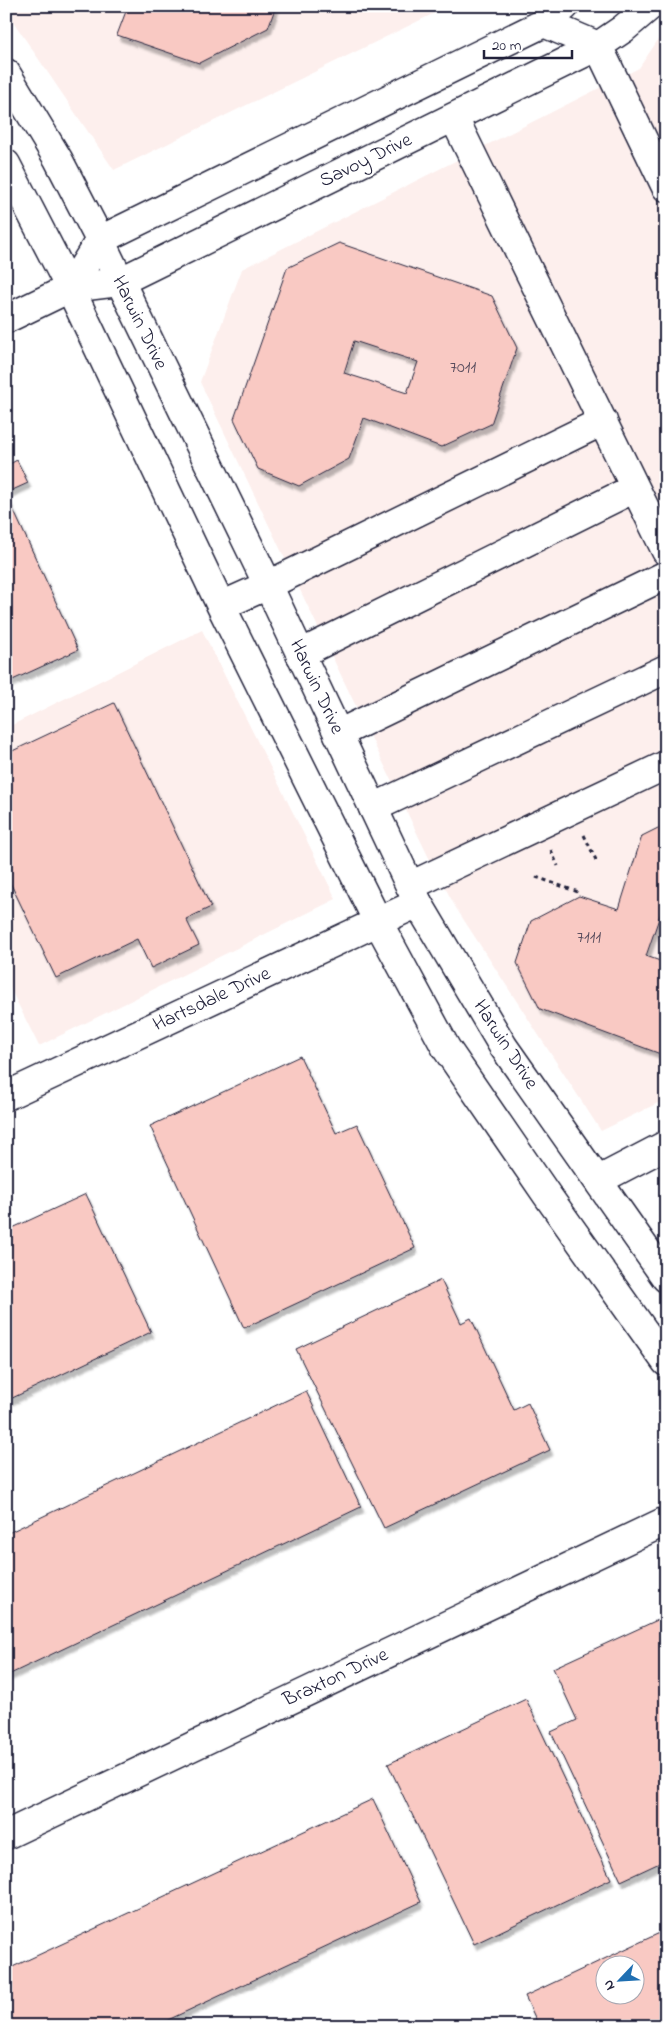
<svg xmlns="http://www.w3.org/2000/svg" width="672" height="2032" font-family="'Indie Flower',sans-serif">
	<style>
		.built { fill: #fdefed }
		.building { fill: #f9c9c3; stroke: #22223b; fill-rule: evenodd; filter: url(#shadow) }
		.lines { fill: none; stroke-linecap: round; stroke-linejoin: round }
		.minor-casing { stroke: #22223b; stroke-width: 31 }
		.major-casing { stroke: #22223b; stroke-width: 31 }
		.path { stroke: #22223b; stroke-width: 3; stroke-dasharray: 4 4; stroke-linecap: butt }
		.minor { stroke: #fff; stroke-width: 28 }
		.major { stroke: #fff; stroke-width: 28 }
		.labels { text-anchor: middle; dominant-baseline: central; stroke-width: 4; stroke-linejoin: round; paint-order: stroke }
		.number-label { font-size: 18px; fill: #584c5d }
		.street-label { font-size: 20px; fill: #22223b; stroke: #fff }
	</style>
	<defs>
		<filter id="shadow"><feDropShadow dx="3" dy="5.5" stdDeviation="1" flood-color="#0004"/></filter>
	</defs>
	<rect width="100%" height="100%" fill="#fff"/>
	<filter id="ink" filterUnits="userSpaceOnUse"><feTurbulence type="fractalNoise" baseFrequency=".02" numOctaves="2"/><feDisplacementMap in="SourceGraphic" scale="10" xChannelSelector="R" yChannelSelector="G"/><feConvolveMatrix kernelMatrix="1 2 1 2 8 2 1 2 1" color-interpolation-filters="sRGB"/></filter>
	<g filter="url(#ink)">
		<path class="built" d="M6 6H449L114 170 6 11Z
			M666 28V1099L601 1131 456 908 428 856 200 382 242 269 639 68Z
			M202 630 336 899 39 1046 6 980V728Z"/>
		<path class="building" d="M128 6H276L268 28 199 63 117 35Z
			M339 243 492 296 517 348 491 424 441 447 364 418 349 459 299 486 258 469 234 419 287 268ZM354 341 418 362 407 393 344 373Z
			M17 460 28 483 6 493V466Z
			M6 494 78 650 6 683Z
			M114 703 211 907 186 919 199 945 151 968 137 939 56 978 6 874V754Z
			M666 824V898L646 956 666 963V1056L540 1009 517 963 531 921 579 896 619 909 642 836Z
			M300 1056 336 1133 357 1124 415 1248 244 1328 150 1126Z
			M86 1194 151 1332 6 1401V1231Z
			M441 1280 461 1323 471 1318 514 1410 528 1403 550 1450 384 1528 296 1349Z
			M306 1391 361 1507 6 1676V1534Z
			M666 1616V1860L621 1881 551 1732 577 1720 553 1668Z
			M526 1699 611 1879 474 1944 388 1764Z
			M373 1799 421 1902 155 2026H6V1970Z
			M666 1930V2026H539L525 1996ZM604 1964H634V1994H604Z"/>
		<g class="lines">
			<g class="minor-casing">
				<path id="minor" d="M544 23 598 46 666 187
					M454 118 666 551
					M70 288 100 240 544 23 565 6
					M6 319 70 288 119 282 598 46 623 29 650 6
					M268 585 603 421
					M300 654 635 488
					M338 734 666 575
					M373 808 666 669
					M410 886 666 765
					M6 1096 418 903
					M599 1180 666 1145
					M6 1835 666 1521"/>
			</g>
			<g class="major-casing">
				<path id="major" d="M6 73 58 159 100 240 268 585 418 903 503 1046 666 1278
					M6 164 70 288 221 606 378 922 446 1048 547 1195 666 1362
					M221 606 268 585"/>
			</g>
			<path class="path" d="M584 835 597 862
				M551 850 558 866
				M536 877 581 893"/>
			<use href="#minor" class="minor"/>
			<use href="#major" class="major"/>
		</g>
	</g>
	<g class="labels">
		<g class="number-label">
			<text x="463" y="368">7011</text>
			<text x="589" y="938">7111</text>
		</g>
		<g class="street-label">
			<text transform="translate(366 161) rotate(-26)">Savoy Drive</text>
			<text transform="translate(139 323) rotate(64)">Harwin Drive</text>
			<text transform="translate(316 687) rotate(65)">Harwin Drive</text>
			<text transform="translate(212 1000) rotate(-25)">Hartsdale Drive</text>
			<text transform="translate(505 1045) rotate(57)">Harwin Drive</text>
			<text transform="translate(336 1678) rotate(-25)">Braxton Drive</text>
		</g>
	</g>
	<rect width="672" height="2032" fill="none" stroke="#fff" stroke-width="25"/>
	<rect x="12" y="12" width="647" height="2007" fill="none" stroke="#22223b" stroke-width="2" filter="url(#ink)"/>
	<g transform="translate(620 1980) rotate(245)"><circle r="24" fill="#ffffff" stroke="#a7a7b1"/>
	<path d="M0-4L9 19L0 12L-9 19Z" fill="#1f6fb2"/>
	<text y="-8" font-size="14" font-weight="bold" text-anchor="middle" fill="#22223b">N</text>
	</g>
	<path d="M484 50v8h88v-8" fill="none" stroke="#22223b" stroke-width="2.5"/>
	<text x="492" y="50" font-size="15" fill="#22223b" stroke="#ffffff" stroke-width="4" paint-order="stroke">20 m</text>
</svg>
